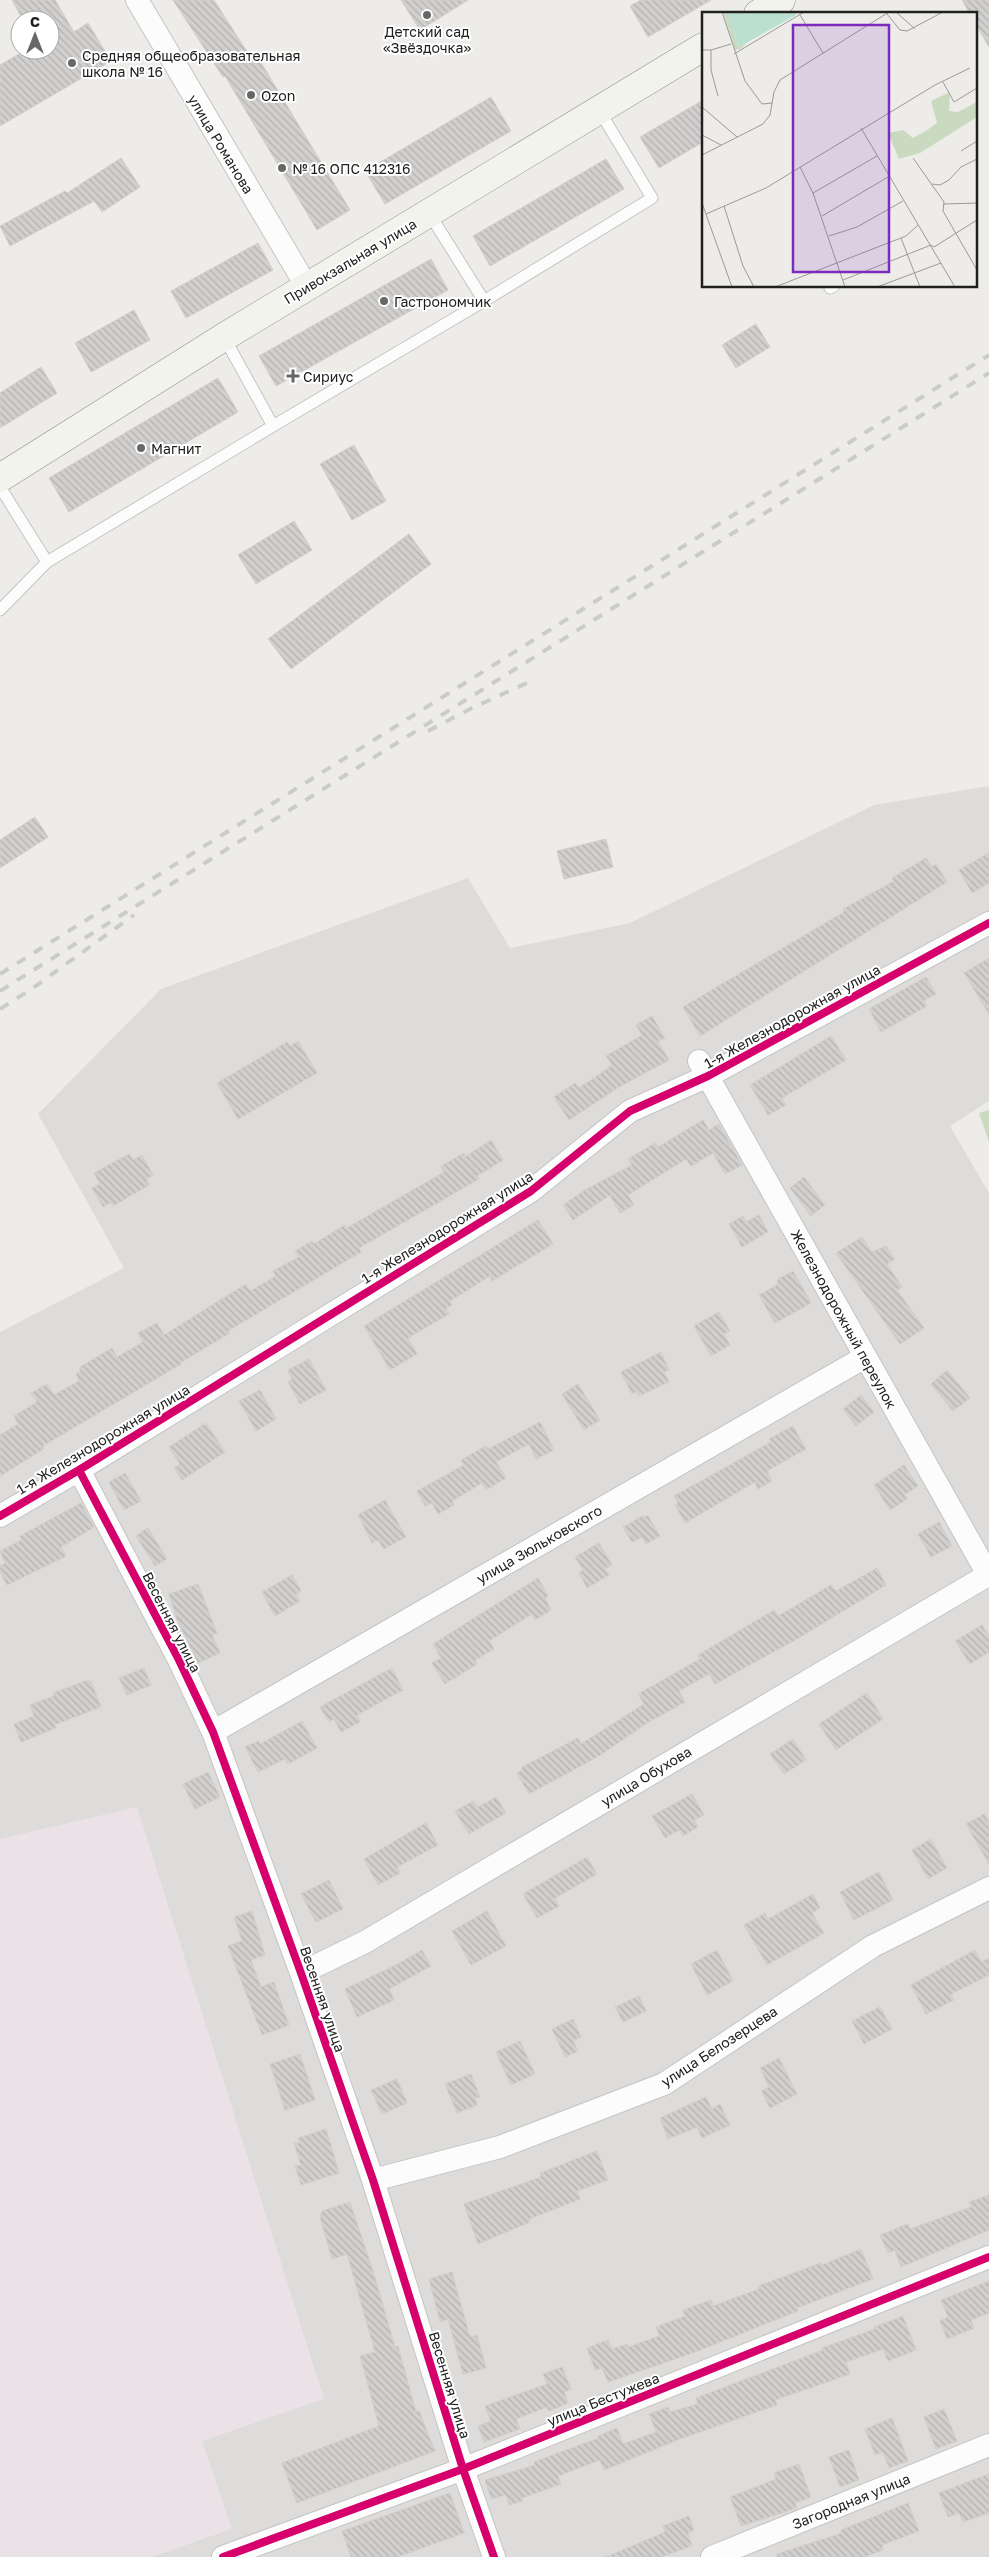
<svg xmlns="http://www.w3.org/2000/svg" width="989" height="2557" font-family="'Golos Text',sans-serif">
	<style>
		.residential { fill: #dddcda }
		.industrial { fill: #ebe2e7 }
		.forest { fill: url(#forest-crowns) }
		.building { fill: url(#building-back-hatch); stroke: #d1cecb }
		.lines { fill: none; stroke-linecap: round; stroke-linejoin: round }
		.service-casing { stroke: #c5c4c3; stroke-width: 13 }
		.minor-casing { stroke: #c5c4c3; stroke-width: 24 }
		.secondary-casing { stroke: #959682; stroke-width: 29 }
		.service { stroke: #fcfcfc; stroke-width: 11 }
		.minor { stroke: #fcfcfc; stroke-width: 22 }
		.secondary { stroke: #f2f3ec; stroke-width: 28 }
		.rail { stroke: #cbcbca; stroke-width: 4; stroke-dasharray: 10 10; stroke-linecap: butt }
		.cycleway-casing { stroke: #fff; stroke-width: 11 }
		.cycleway { stroke: #d6006c; stroke-width: 8 }
		.poi-dot { fill: #686766; stroke: #fff; stroke-width: 2 }
		.labels { text-anchor: middle; dominant-baseline: central; stroke-width: 4; stroke-linejoin: round; paint-order: stroke }
		.poi-label { font-size: 14px; fill: #202020; stroke: #fff; text-anchor: start }
		.street-label { font-size: 14px; fill: #202020; stroke: #fff }
		.inset-road { fill: none; stroke: #9c9a99; stroke-width: 1 }
		.view { fill: #7b2cbf; fill-opacity: 0.15; stroke: #7b2cbf; stroke-width: 2.5 }
		.inset-edge { fill: none; stroke: #202020; stroke-width: 2.5 }
	</style>
	<defs>
		<pattern id="forest-crowns" width="20" height="18" patternUnits="userSpaceOnUse" patternTransform="scale(1.25)"><rect width="20" height="18" fill="#cadac1"/><path d="M2 6a3 3 0 1 1 6 0M12 15a3 3 0 1 1 6 0" fill="none" stroke="#adbba6"/></pattern>
		<pattern id="building-back-hatch" width="6" height="6" patternUnits="userSpaceOnUse" patternTransform="scale(1.25)"><rect width="6" height="6" fill="#d2d0ce"/><path d="M-1 5l2 2M0 0l6 6M5-1l2 2" fill="none" stroke="#b4b2b1"/></pattern>
	</defs>
	<rect width="100%" height="100%" fill="#eeece9"/>
	<path class="residential" d="M989 786V1101L950 1126 989 1193V2557H0V1332L124 1268 38 1114 161 989 468 878 510 948 630 923 874 805Z"/>
	<path class="industrial" d="M137 1807 324 2399 202 2441 232 2529 151 2557H0V1839Z"/>
	<path class="forest" d="M989 1110V1142L979 1113Z"/>
	<path class="building" d="M12 0H55L74 32 88 23 111 61 0 126V65L26 50H50V20H23Z
		M173 0H214L255 64 260 61 350 210 317 230 225 76 223 77Z
		M401 0H468L420 30Z
		M641 0H711L648 37 630 6Z
		M962 0H989V47L975 23V14H970Z
		M491 97 511 131 385 204 365 171Z
		M703 100V142L659 168 640 137Z
		M121 158 140 187 102 212 94 201 10 246 0 226 65 191 67 193Z
		M606 159 624 189 490 266 473 236Z
		M258 243 273 270 186 318 171 291Z
		M431 259 448 290 276 386 259 356Z
		M134 310 150 340 91 372 75 343Z
		M756 324 770 347 736 368 722 345Z
		M41 367 57 393 0 428V393Z
		M218 378 238 412 69 512 49 478Z
		M354 445 386 501 352 520 320 464Z
		M294 521 312 550 256 584 238 555Z
		M409 534 431 564 291 669 268 639Z
		M35 817 48 837 0 868V840Z
		M606 839 613 867 564 879 557 851Z
		M989 853V883L972 893 959 870Z
		M926 858 932 867 936 864 947 882 700 1036 683 1007 844 912 843 909 894 881 892 878Z
		M989 958V1014L964 973Z
		M926 977 936 994 924 1000 927 1006 881 1032 869 1009Z
		M652 1016 665 1038 658 1041 669 1060 619 1087 569 1120 554 1097 575 1083 579 1088 604 1071 612 1065 606 1056 642 1035 636 1025Z
		M831 1036 846 1060 782 1098 786 1105 768 1115 750 1085Z
		M298 1041 317 1073 238 1119 217 1083 287 1042 290 1046Z
		M703 1120 709 1130 719 1124 742 1165 725 1174 713 1153 691 1166 686 1159 628 1195 634 1205 620 1213 610 1195 573 1220 563 1205 585 1190 632 1165 628 1159 655 1143 658 1147Z
		M491 1140 503 1160 477 1176 479 1179 359 1248 361 1252 228 1331 230 1333 180 1363 181 1364 43 1446 44 1449 0 1476V1435L18 1424 14 1416 37 1402 31 1393 47 1384 54 1395 79 1381 76 1374 80 1371V1367L112 1348 117 1357 143 1342 138 1333 157 1323 164 1335 246 1284 250 1291 276 1276 273 1271 299 1257 295 1251 312 1241 314 1244 345 1225 347 1228 444 1172 441 1166 464 1153 465 1157Z
		M129 1154 133 1160 142 1155 153 1175 146 1179 149 1185 113 1206 111 1202 103 1207 92 1188 100 1184 94 1173Z
		M804 1177 825 1205 811 1216 790 1188Z
		M759 1215 768 1232 742 1247 729 1224 743 1216 746 1222Z
		M538 1220 553 1244 492 1281 490 1276 450 1301 452 1305 446 1309 449 1314 408 1338 417 1354 390 1370 364 1326Z
		M862 1237 872 1252 886 1246 895 1259 887 1264 902 1287 897 1290 924 1328 900 1344 836 1253Z
		M793 1271 811 1303 775 1323 759 1295 777 1285 778 1279Z
		M719 1312 730 1331 724 1334 730 1345 711 1356 694 1326Z
		M661 1352 669 1370 664 1372 669 1382 639 1396 637 1392 632 1394 621 1372Z
		M309 1359 326 1390 300 1404 288 1382 292 1379 288 1370Z
		M947 1370 970 1398 953 1411 931 1384Z
		M578 1384 600 1420 584 1430 562 1394Z
		M260 1390 276 1419 256 1431 239 1401Z
		M861 1395 874 1412 856 1426 843 1409Z
		M540 1422 554 1450 536 1459 529 1444 496 1462 506 1478 486 1490 482 1483 452 1501 454 1505 438 1514 432 1503 425 1506 417 1491 464 1465 461 1460 486 1446 488 1449Z
		M206 1423 225 1452 182 1480 174 1468 180 1464 169 1447Z
		M793 1426 806 1449 767 1471 772 1481 758 1489 755 1482 685 1523 675 1505 678 1503 674 1496 771 1442 769 1439Z
		M904 1465 918 1486 904 1495 907 1499 890 1510 874 1485Z
		M125 1473 141 1501 124 1510 109 1482Z
		M385 1500 406 1537 384 1549 378 1540 372 1543 358 1515Z
		M81 1503 94 1527 61 1547 66 1556 7 1585 0 1572V1566L5 1563 0 1551 22 1540 20 1536Z
		M642 1516H648L660 1536 646 1544 642 1537 632 1542 623 1527Z
		M939 1522 952 1546 931 1557 918 1534Z
		M148 1528 167 1559 155 1566 136 1536Z
		M599 1543 612 1565 605 1569 609 1575 587 1588 579 1573 583 1570 575 1557Z
		M877 1568 886 1585 797 1639 715 1684 709 1674 679 1691 685 1702 647 1723 599 1756 529 1794 517 1773 522 1770V1767L578 1738 581 1744 644 1704 638 1694 700 1659 698 1655 774 1610 778 1616 831 1585 836 1591Z
		M292 1575 301 1591 296 1594 300 1601 275 1616 262 1592Z
		M538 1578 548 1596 545 1598 551 1610 535 1620 532 1614 489 1641 494 1649 475 1660 477 1664 445 1684 432 1663 441 1658 433 1644Z
		M198 1584 217 1633 212 1635 220 1653 198 1663 177 1620 169 1594Z
		M982 1625 989 1636V1652L970 1664 955 1641Z
		M144 1668 151 1685 127 1695 119 1678Z
		M392 1668 403 1690 357 1715 360 1722 341 1732 334 1719 329 1722 320 1707Z
		M85 1681H91L101 1707 54 1725 56 1728 21 1742 14 1724 34 1716 30 1705 54 1696 53 1693Z
		M867 1693 883 1719 836 1750 819 1724Z
		M302 1721 317 1748 288 1764 285 1759 258 1772 245 1747 258 1741 260 1744Z
		M793 1739 806 1760 784 1774 770 1754Z
		M208 1772 220 1797 195 1809 183 1784Z
		M692 1794 704 1815 694 1820 698 1827 683 1836 679 1830 665 1838 652 1816Z
		M496 1797 506 1813 469 1834 455 1811 473 1801 478 1807Z
		M984 1814 989 1822V1864L966 1824Z
		M426 1823 438 1845 397 1867 400 1873 378 1885 364 1859Z
		M931 1839 947 1868 928 1879 912 1850Z
		M587 1857 597 1874 555 1898 559 1906 537 1918 523 1894Z
		M879 1872 893 1900 854 1920 840 1892Z
		M329 1880 343 1909 316 1922 301 1894Z
		M813 1894 820 1908 812 1913 824 1933 767 1965 744 1925 765 1913 768 1919Z
		M252 1911 265 1955 251 1960 261 1987 274 1982 289 2025 262 2035 228 1946 242 1941 234 1917Z
		M487 1911 506 1946 471 1965 452 1931Z
		M422 1950 431 1966 389 1989 394 2000 357 2017 345 1989 394 1966Z
		M717 1950 733 1981 707 1995 691 1964Z
		M975 1950 981 1962 989 1958V1975L951 1994 954 2000 926 2014 911 1985Z
		M639 1996 646 2011 623 2022 615 2007Z
		M880 2007 892 2029 864 2044 852 2021Z
		M573 2019 581 2037 573 2041 578 2051 565 2057 552 2029Z
		M520 2041 535 2074 511 2085 496 2052Z
		M300 2054 315 2100 285 2110 270 2064Z
		M779 2058 797 2094 770 2108 761 2091 769 2087 760 2068Z
		M471 2074 480 2097 475 2098 477 2105 457 2113 445 2084Z
		M397 2079 407 2103 382 2114 371 2090Z
		M706 2097 712 2109 720 2104 730 2125 702 2138 697 2127 668 2139 660 2118Z
		M326 2129 339 2173 301 2185 295 2166 301 2165 294 2143H299L298 2138Z
		M597 2151 608 2180 577 2191 580 2199 529 2219 530 2222 478 2244 464 2204 541 2177 540 2173Z
		M989 2195V2230L901 2267 895 2250 888 2253 880 2235 908 2224 910 2229 971 2207 969 2202Z
		M350 2202 373 2271 395 2347 398 2346 416 2412 419 2411 435 2451 297 2503 282 2463 379 2426 360 2356 375 2352 347 2254 332 2259 320 2217 322 2211Z
		M861 2249 873 2279 797 2308 798 2311 690 2354 608 2382 602 2368 595 2370 587 2348 608 2340 612 2349 627 2344 628 2347 660 2336 656 2327 685 2316 683 2310 711 2300 713 2306 759 2289 758 2286 821 2263 822 2265Z
		M452 2272 470 2337 477 2335 486 2368 463 2374 448 2319 440 2322 429 2279Z
		M989 2281V2313L971 2320 974 2328 947 2339 940 2321 948 2317 941 2300Z
		M903 2316 916 2350 888 2361 883 2349 846 2362 850 2374 775 2400 777 2405 680 2439 604 2470 600 2460 558 2476 561 2484 522 2498V2501L509 2505 506 2495 491 2499 485 2480 535 2465 534 2462 599 2438 598 2436 617 2428 623 2444 656 2432 649 2414 668 2407 670 2412 698 2404 696 2398 823 2350 822 2348 875 2329 874 2327Z
		M562 2367 571 2389 564 2392 568 2403 549 2411 547 2407 516 2419 520 2429 484 2442 478 2426 491 2421 485 2406 547 2384 543 2374Z
		M944 2409 957 2441 936 2449 924 2417Z
		M892 2418 908 2461 889 2468 883 2452 875 2455 865 2429Z
		M849 2450 859 2480 840 2487 829 2457Z
		M799 2464 811 2497 795 2503 797 2508 741 2526 730 2497 776 2479 774 2473Z
		M989 2474V2513L963 2522 959 2513 948 2517 939 2493Z
		M450 2493 464 2533 397 2557H351L342 2531Z
		M908 2503 919 2531 882 2545 883 2550 864 2557H777V2554L842 2533 841 2530Z
		M689 2516 694 2530 688 2533 692 2546 661 2557H606L665 2532 663 2526Z"/>
	<g class="lines">
		<g class="service-casing">
			<path id="service" d="M429 213 484 301 652 198 599 110
				M830 288 834 286
				M273 426 484 301
				M0 487 47 562 273 426 224 337
				M0 610 47 562"/>
		</g>
		<g class="minor-casing">
			<path id="minor" d="M137 0 307 287
				M699 1061 989 1576
				M79 1470 179 1660 213 1732 301 1973 373 2180 463 2469 494 2557
				M0 1516 79 1470 531 1191 630 1111 708 1076 989 923
				M213 1732 865 1357
				M301 1973 365 1942 988 1575
				M373 2180 500 2147 664 2084 873 1946 989 1888
				M223 2557 463 2469 989 2257
				M712 2557 989 2445"/>
		</g>
		<g class="secondary-casing">
			<path id="secondary" d="M758 14 781 0
				M0 478 224 337 703 47"/>
		</g>
		<use href="#service" class="service"/>
		<use href="#minor" class="minor"/>
		<use href="#secondary" class="secondary"/>
		<path class="rail" d="M428 731 472 708 527 683
			M0 974 989 355
			M0 991 989 373
			M0 1009 30 990 134 915"/>
		<g class="cycleway-casing">
			<path id="cycleway" d="M79 1470 179 1660 213 1732 301 1973 373 2180 463 2469 494 2557
				M0 1516 79 1470 531 1191 630 1111 708 1076 989 923
				M223 2557 463 2469 989 2257"/>
		</g>
		<use href="#cycleway" class="cycleway"/>
	</g>
	<g class="poi-dot">
		<circle cx="427" cy="15" r="5"/>
		<circle cx="72" cy="63" r="5"/>
		<circle cx="251" cy="95" r="5"/>
		<circle cx="282" cy="168" r="5"/>
		<circle cx="384" cy="301" r="5"/>
		<path d="M290.5 368.5h5v5h5v5h-5v5h-5v-5h-5v-5h5z"/>
		<circle cx="141" cy="448" r="5"/>
	</g>
	<g class="labels">
		<g class="poi-label">
			<text x="427" y="31" text-anchor="middle">Детский сад<tspan x="427" dy="16">«Звёздочка»</tspan></text>
			<text x="82" y="55">Средняя общеобразовательная<tspan x="82" dy="16">школа № 16</tspan></text>
			<text x="261" y="95">Ozon</text>
			<text x="292" y="168">№ 16 ОПС 412316</text>
			<text x="394" y="301">Гастрономчик</text>
			<text x="303" y="376">Сириус</text>
			<text x="151" y="448">Магнит</text>
		</g>
		<g class="street-label">
			<text transform="translate(221 144) rotate(59)">улица Романова</text>
			<text transform="translate(350 261) rotate(-31)">Привокзальная улица</text>
			<text transform="translate(792 1016) rotate(-29)">1-я Железнодорожная улица</text>
			<text transform="translate(447 1227) rotate(-32)">1-я Железнодорожная улица</text>
			<text transform="translate(844 1319) rotate(61)">Железнодорожный переулок</text>
			<text transform="translate(103 1439) rotate(-31)">1-я Железнодорожная улица</text>
			<text transform="translate(539 1544) rotate(-30)">улица Зюльковского</text>
			<text transform="translate(172 1622) rotate(63)">Весенняя улица</text>
			<text transform="translate(646 1776) rotate(-31)">улица Обухова</text>
			<text transform="translate(323 1999) rotate(71)">Весенняя улица</text>
			<text transform="translate(719 2046) rotate(-33)">улица Белозерцева</text>
			<text transform="translate(450 2385) rotate(73)">Весенняя улица</text>
			<text transform="translate(603 2399) rotate(-22)">улица Бестужева</text>
			<text transform="translate(851 2501) rotate(-22)">Загородная улица</text>
		</g>
	</g>
	<g transform="translate(702 12)">
		<rect width="275" height="275" fill="#eeece9"/>
		<path d="M21 0H25L37 35 44 31 39 37 33 38ZM248 80 247 99 256 100 275 90V105L218 141 197 147 186 121 201 118 211 126 225 118 235 111 229 89Z" fill="#cadac1"/>
		<path d="M25 0H92L94 3 37 35Z" fill="#b9e0d0"/>
		<path class="inset-road" d="M20 0 43 69 60 92 70 91M194 0 213 17M185 2 198 18 205 19 241 0M98 3 121 41M0 38H9V58L16 84M9 38 29 32M32 42 102 0M241 70 252 90 275 76M0 95 35 125M159 116 253 275M0 123 19 133M259 139 275 129M0 143 61 112 68 103 72 80 78 68 187 0M211 146 242 190 241 199 275 258M98 155 111 181 143 275M230 172 238 173 247 168 259 155 275 147M111 181 175 144M0 191 30 275M242 192 275 191M22 194 41 254 52 275M4 202 64 176 233 73 268 56M120 204 186 165M127 224 155 215 201 189M199 226 218 275M141 268 229 233 232 235 275 208M73 275 204 224 216 213M175 275 239 251"/>
		<path class="view" d="M91 13H187V260H91Z"/>
		<rect width="275" height="275" class="inset-edge"/>
	</g>
	<g transform="translate(35 35)"><circle r="24" fill="#ffffff" stroke="#a6a6a6"/>
	<path d="M0-4L9 19L0 12L-9 19Z" fill="#686766"/>
	<text y="-8" font-size="14" font-weight="bold" text-anchor="middle" fill="#202020">С</text>
	</g>
</svg>
